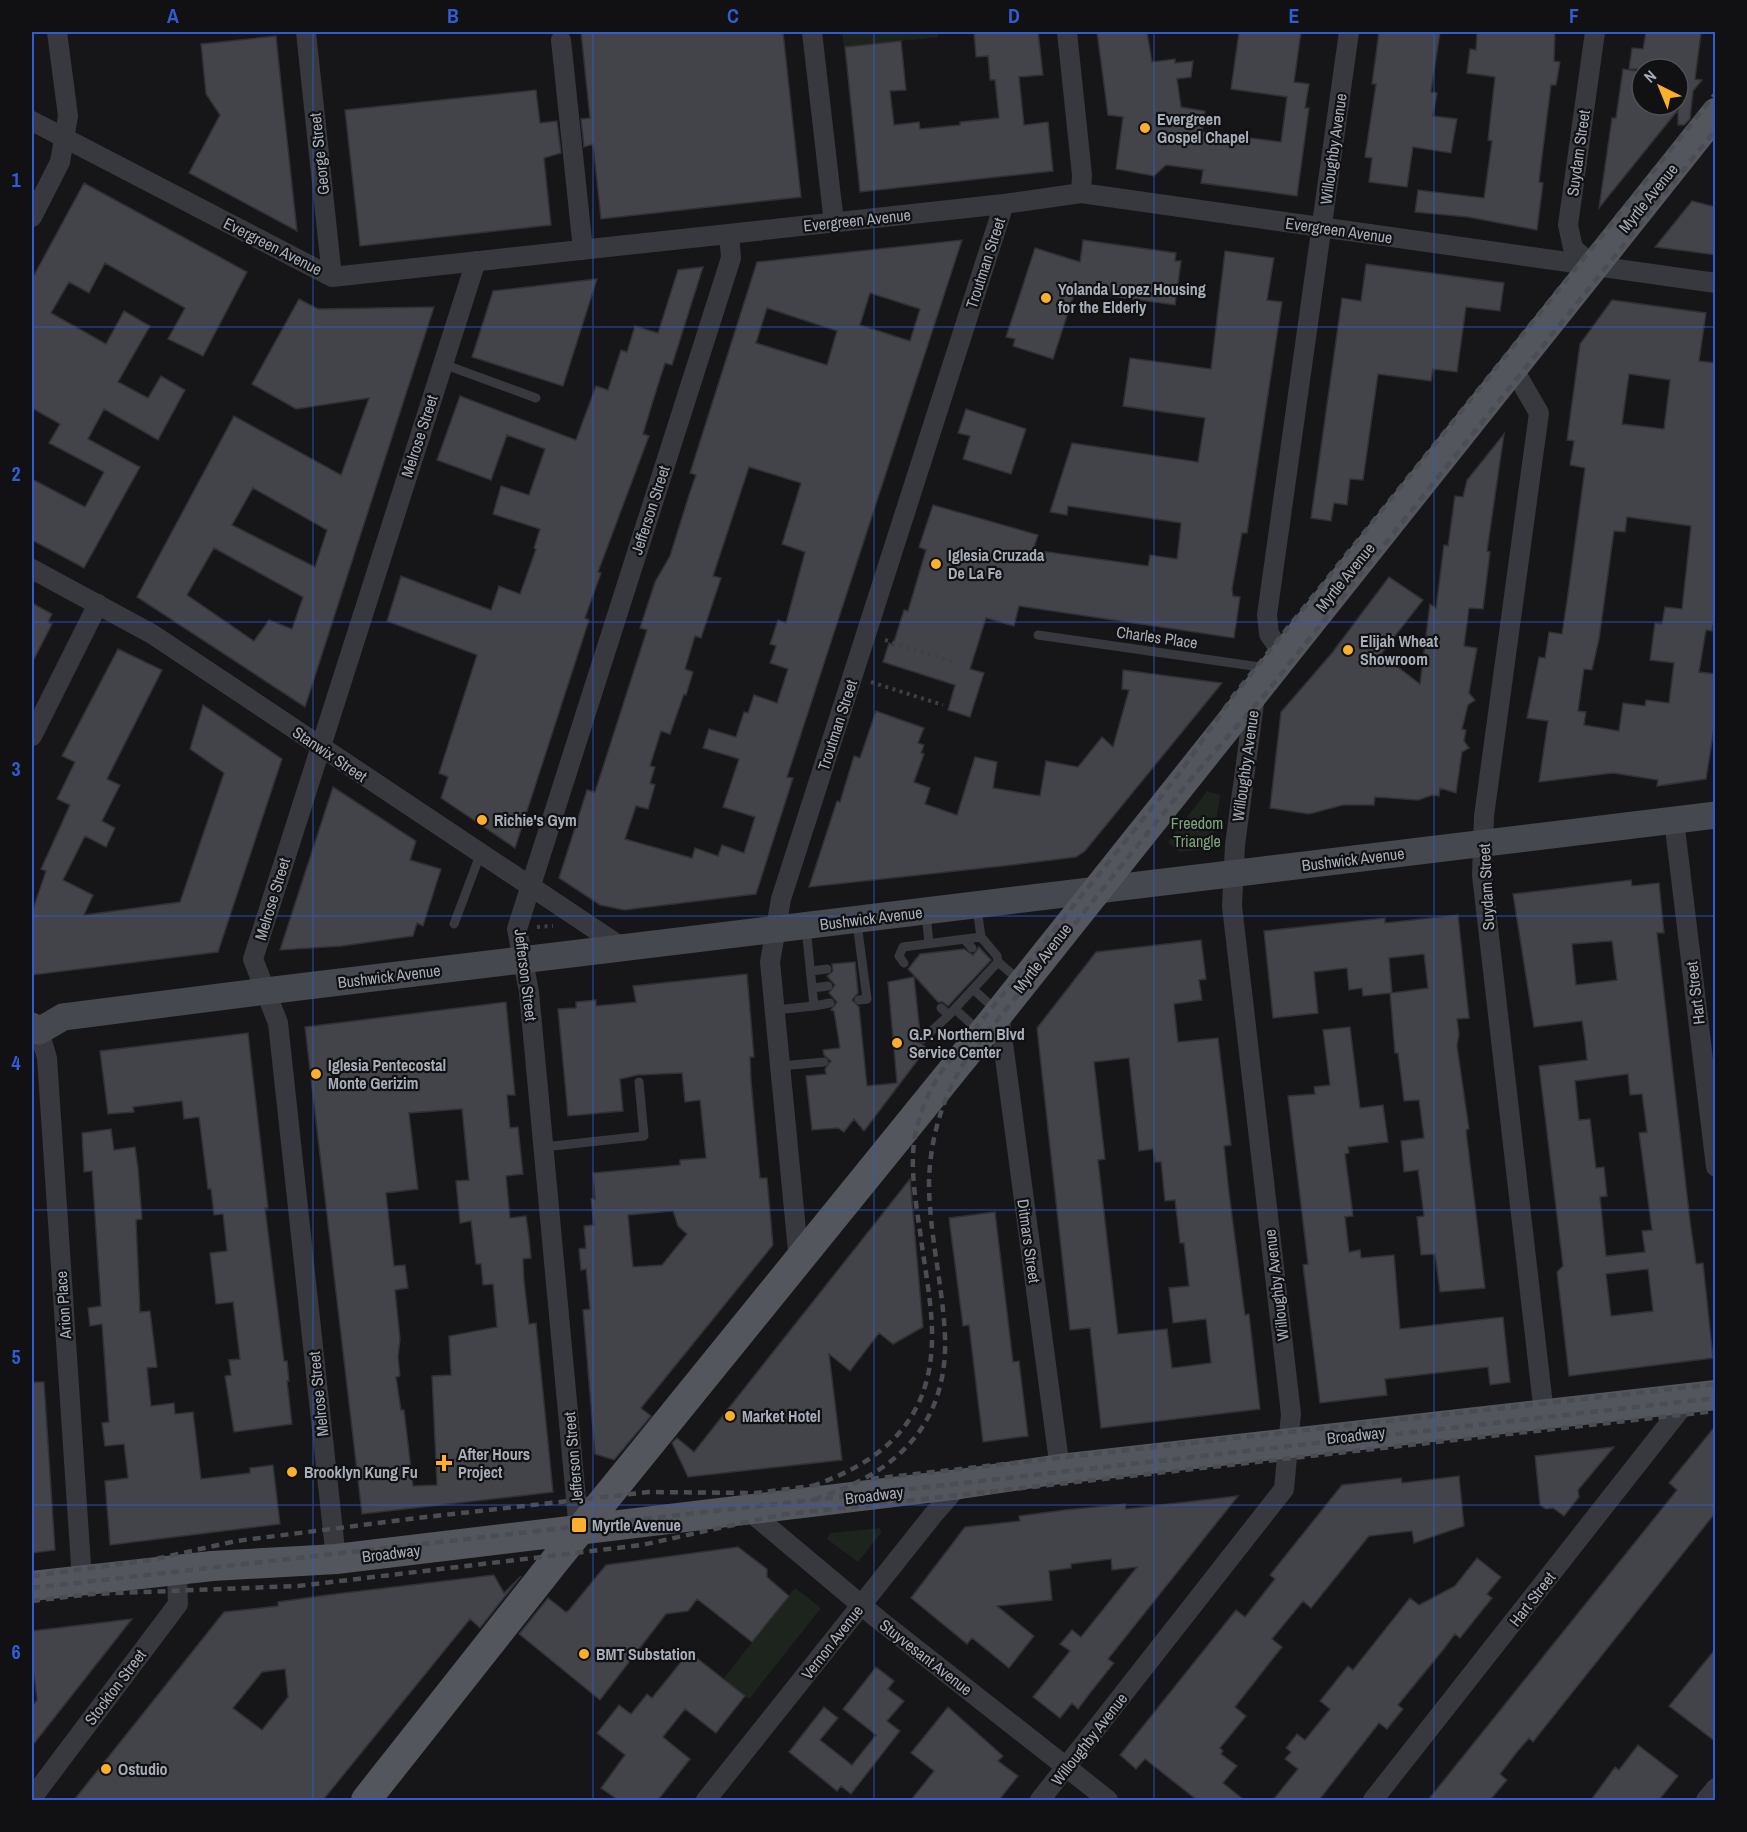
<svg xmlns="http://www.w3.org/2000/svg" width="1747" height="1832" font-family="'Archivo Narrow',sans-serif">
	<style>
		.green { fill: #1c241d }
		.building { fill: #424449; stroke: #303035; stroke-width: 1.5; fill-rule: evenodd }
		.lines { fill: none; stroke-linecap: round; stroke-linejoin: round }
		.path { stroke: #3d4045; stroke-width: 4; stroke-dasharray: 3 4.5; stroke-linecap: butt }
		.service { stroke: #37393e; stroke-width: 9 }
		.minor { stroke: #37393e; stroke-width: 20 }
		.secondary { stroke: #45484e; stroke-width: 27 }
		.primary { stroke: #53565d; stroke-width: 30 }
		.rail { stroke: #4a4d53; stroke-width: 4.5; stroke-dasharray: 8 6; stroke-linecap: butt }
		.grid { fill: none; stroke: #325cd3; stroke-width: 1.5; stroke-opacity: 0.55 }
		.poi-dot { fill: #fbaf2c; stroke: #111114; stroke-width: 2 }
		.labels { text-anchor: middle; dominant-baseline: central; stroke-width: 4.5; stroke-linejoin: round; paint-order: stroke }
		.poi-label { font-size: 16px; font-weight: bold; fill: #a8aeb9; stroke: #111114; text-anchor: start }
		.street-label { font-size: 16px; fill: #a8aeb9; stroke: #111114 }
		.park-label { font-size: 16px; fill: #7ea57f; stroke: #111114 }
		.neatline { fill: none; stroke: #325cd3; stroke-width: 2 }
		.grid-label { font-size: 20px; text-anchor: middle; font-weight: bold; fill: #325cd3 }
	</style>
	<rect width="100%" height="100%" fill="#161619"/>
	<path class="green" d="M842 32H938V37L844 47Z
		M1207 791 1220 795 1212 848 1179 852 1168 842Z
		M880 1528 881 1533 858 1562 827 1539 830 1533Z
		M795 1588 821 1608 749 1699 723 1679Z"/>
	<path class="building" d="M581 32H783L801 197 601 219 593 144 584 147 581 119 590 118Z
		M974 32H1038L1043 75 1019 77 1024 125 1048 122 1053 171 860 192 845 47 901 41 906 90 890 91 894 125 919 122 920 129 960 125V122L999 118 995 80H990L988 56 976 57Z
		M1097 32H1147L1152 62 1175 59V63L1193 61 1191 77 1177 79 1181 107 1205 111 1202 132 1281 142 1287 97 1231 89 1239 32H1301L1294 82 1309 84 1305 108H1309L1297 196 1201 183 1203 170 1166 165 1154 176 1116 169 1123 117 1108 115Z
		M1379 32H1440L1431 92 1437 93 1433 116 1457 119 1451 153 1413 147 1407 187 1369 182 1372 158 1365 157 1376 84H1372Z
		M1477 32H1555L1554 61 1560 62 1556 85H1551L1542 157 1539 182 1543 183 1537 230 1468 217 1415 212 1418 190 1484 198 1492 141 1488 140 1495 77 1467 73 1470 49 1476 50Z
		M1646 32 1701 33 1695 79 1702 80 1693 91 1690 119 1684 125H1678V110L1599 208 1612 118H1616L1623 69 1642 72V105H1678V69H1629L1632 48 1643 49Z
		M276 36 281 84 297 231 189 173 220 115 206 94 201 44Z
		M536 90 540 123 557 121 561 153 544 158 551 225 360 246 345 110Z
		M84 183 247 272 203 356 168 339 185 308 105 263 89 293 69 282 51 313 106 344 124 311 150 326 118 382 148 398 161 376 185 390 158 440 104 409 88 439 140 467 84 568 32 540V479L85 507 104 472 49 443 60 424 32 408V279Z
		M1692 201 1716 207V255L1655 247Z
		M962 240 787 777 793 778 756 894 624 910 600 905 559 878 587 790 595 792 647 630 640 628 655 582 670 556 689 495 696 475 690 473 757 262ZM870 293 920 309 910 341 860 325ZM767 308 837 331 827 365 756 343ZM749 467 801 483 782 544 805 552 786 623 778 620 770 644 776 646 770 663 788 669 777 703 754 695 748 713 744 712 736 737 709 729 703 748 739 759 723 807 755 817 744 853 722 845 718 856 695 848 692 858 625 839 636 806 648 809 655 785 650 783 655 767 650 766 661 731 670 734 684 694 686 695 693 672 685 669 695 636 701 638 721 578 713 576Z
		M1083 240 1176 253 1175 261H1181L1175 305 1075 291 1053 359 1013 346 1015 339 1006 337 1035 248 1080 262Z
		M1225 251 1274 258 1267 300 1282 302 1247 533H1242L1232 589 1233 596 1240 597 1234 638 1019 606 1014 626 986 618 970 669 984 673 970 717 948 710 955 685 883 662 889 643 893 645 904 610 908 611 926 550 919 547 933 505 1038 535 1033 550 1148 566 1150 555 1177 559 1181 523 1068 506 1067 515 1050 512 1072 443 1198 462 1205 418 1123 406 1130 358 1211 369Z
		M1366 264 1504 283 1500 311 1466 307 1457 372 1433 369 1431 381 1378 374 1363 480 1350 479 1347 505 1334 503 1331 521 1311 518 1342 298 1361 301Z
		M703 267 672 365 665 363 652 404 643 434 649 436 598 572 601 573 585 618 589 620 515 848 441 798 448 777 439 773 477 655 387 621 401 576 491 610 499 586 520 594 536 549 534 548 540 529 493 514 501 486 529 495 545 449 507 435 491 480 437 460 460 396 576 440 596 386 608 390 621 350 627 352 635 326 658 333 678 270Z
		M597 279 563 386 472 357 493 291Z
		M299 299 318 309 434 307 305 707 137 597 234 416 341 475 369 398 296 409 252 384ZM253 488 327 530 315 567 232 525ZM214 548 303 597 292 629 269 620 254 641 187 595Z
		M1612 300 1706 313 1699 361 1716 363V610L1712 631 1706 630 1699 672 1716 674V716L1706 779 1657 786 1658 780 1613 773 1539 782 1548 721 1527 718 1539 657 1545 658 1549 632 1562 634 1568 594 1585 468 1570 465 1574 441 1567 440 1580 344ZM1629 374 1670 380 1664 429 1622 424ZM1627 517 1691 526 1682 609 1665 607 1662 624 1655 623 1650 660 1674 663 1669 703 1646 700 1645 706 1623 703 1619 731 1584 725 1586 712 1578 711 1584 669 1592 670 1599 639 1614 531 1625 532Z
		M966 409 1026 429 1011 474 963 459 970 436 958 433Z
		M1504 434 1487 551 1490 552 1483 609 1469 608 1464 646 1477 648 1469 693 1475 700 1468 705 1462 729 1466 730 1464 741 1469 748 1462 752 1456 793 1440 788 1439 796 1433 795 1418 800 1375 797 1374 805H1343L1309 814 1270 808 1281 712 1332 653 1389 577 1423 600 1381 654 1420 684 1430 604 1436 608 1444 545 1448 546 1455 496 1463 497 1467 480Z
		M32 603 52 614 48 622 52 624 32 663Z
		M118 649 162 670 107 779 120 785 102 821 115 828 106 847 85 836 63 880 93 895 84 915 180 902 224 773 190 749 203 705 282 759 218 952 32 975V912L46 871 41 869 70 805 57 799 75 762 62 756Z
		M1123 670 1222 683 1085 851 1076 857 1003 866 809 887 837 801 840 802 854 756 860 758 876 711 924 728 918 743 924 745 921 753 924 754 914 782 930 788 925 804 957 815 975 757 997 762 993 788 1040 796 1046 761 1078 767 1102 737 1113 747 1129 690 1122 689Z
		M333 787 416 841 410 860 441 869 423 926 417 923 413 936 342 946 280 950Z
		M1631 880 1632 886 1659 883 1664 933H1657L1690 1221 1696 1264 1703 1263 1713 1358 1569 1376 1557 1272 1563 1266 1539 1066 1587 1060 1585 1041 1582 1021 1534 1027 1513 894ZM1612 941 1617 980 1576 985 1572 944ZM1628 1074 1630 1095 1642 1094 1647 1132 1639 1133 1652 1230 1642 1231 1645 1252 1606 1256 1600 1197 1607 1196 1604 1167 1596 1168 1590 1119 1579 1120 1575 1081ZM1648 1269 1653 1311 1611 1316 1606 1274Z
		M1458 915 1469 1018 1457 1019 1459 1034 1457 1046 1469 1129 1466 1130 1485 1288 1440 1292 1435 1254 1421 1255 1417 1217 1424 1216 1418 1170 1404 1172 1401 1141 1424 1138 1419 1100 1404 1101 1398 1053H1395L1390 993 1363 996 1362 988 1349 990 1347 968 1314 972 1318 1013 1273 1018 1264 931 1385 918V923ZM1424 954 1428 988 1392 993 1389 958Z
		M1201 940 1206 979 1199 980 1202 1000 1174 1004 1178 1042 1218 1038 1231 1145 1224 1146 1229 1193 1245 1315 1249 1314 1260 1409 1101 1428 1090 1328 1070 1330 1037 1028 1096 952ZM1129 1058 1139 1151 1153 1149 1155 1162H1161L1165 1201 1175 1200 1180 1243H1184L1189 1286 1169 1288 1173 1323 1206 1319 1211 1363 1172 1368 1167 1329 1118 1334 1098 1160 1105 1159 1094 1062Z
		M979 947 991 960 948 1006 943 1002H938L908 969 920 954 964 949 973 955Z
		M855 962 858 993 852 1000 859 1007 867 1086 897 1083 888 982 914 977 920 1033 916 1040 927 1048 864 1131 854 1119 844 1132 838 1128 812 1130 806 1076 826 1074 825 1069 831 1061 824 1055 823 1050 840 1048 834 1011 831 1010 837 1002 829 993 835 985 827 976 833 971 832 964Z
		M747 974 754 1057H750L751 1081 760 1178H767L773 1245 641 1408 651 1416 614 1460 595 1454 583 1310 590 1309 586 1269 581 1270 579 1249 586 1248 584 1226 594 1225 591 1199H595L593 1173 680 1165V1160L706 1158 700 1100 685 1102 682 1073 638 1075 620 1079 623 1111 568 1116 558 1009 576 1008V1002L596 1000V1006L636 1002 633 986ZM673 1211 678 1226 687 1234 662 1265 633 1267 628 1215Z
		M506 1002 515 1095H507L510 1128 518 1127 523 1174 506 1176 510 1218 526 1216 529 1237 531 1258 523 1259 524 1281 529 1324 536 1323 553 1492 362 1514 305 1027ZM462 1109 469 1180 456 1181 460 1223 471 1221 476 1264H481L483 1285 493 1284 497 1327 449 1336 451 1375 432 1376 437 1485 413 1486 404 1410H401L396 1377 400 1376 398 1357 400 1339 395 1290 408 1288 405 1265 394 1266 386 1193 418 1189 409 1113Z
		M1350 1027 1360 1108 1383 1105 1388 1142 1348 1147 1349 1153 1345 1154 1353 1216 1345 1217 1349 1252 1360 1250 1361 1258 1394 1255 1400 1329 1503 1317 1510 1382 1490 1385 1488 1367 1385 1379 1387 1395 1320 1403 1303 1265 1308 1264 1288 1096 1315 1094 1314 1087 1330 1085 1323 1030Z
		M248 1033 268 1208H265L284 1361H287L289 1381H287L292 1424 234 1432 225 1376 231 1375 229 1360 240 1359 233 1302 216 1304 210 1253 227 1251 223 1214 214 1215 211 1189H208L199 1117 184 1119 182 1101 133 1107 134 1112 108 1114 100 1051Z
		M111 1129 114 1150 135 1147 138 1168 142 1219 136 1220 140 1312 150 1311 157 1367 147 1368 151 1406 174 1403 175 1414 193 1412 201 1479 250 1473V1468L273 1465 280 1524 110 1545 105 1481 128 1478 124 1444 105 1446 102 1423 109 1422 102 1324 90 1326 88 1308 101 1306 92 1171 84 1172 82 1133Z
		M910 1179 923 1327 893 1344 879 1333 850 1371 829 1354 842 1460 688 1477 672 1443 677 1438 694 1452Z
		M995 1212 1013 1362 1019 1361 1028 1436 983 1442 969 1325 963 1326 949 1218Z
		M32 1382H44L55 1550 32 1553Z
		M1716 1425V1512L1533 1742 1529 1738 1517 1752 1500 1774 1507 1780 1490 1800H1428L1677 1490 1669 1483Z
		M1614 1447 1578 1490 1579 1497 1564 1516 1553 1508 1546 1509 1540 1505 1535 1456Z
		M1459 1476 1464 1526 1414 1543 1412 1531 1369 1536 1311 1608 1303 1601 1272 1639 1282 1647 1235 1707 1246 1716 1220 1748 1223 1751 1221 1754 1237 1766 1223 1783 1244 1800H1197L1145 1759 1136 1769 1120 1755 1236 1610 1245 1617 1275 1579 1270 1575 1342 1485 1401 1478 1402 1483Z
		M1238 1496 1108 1659 1114 1663 1090 1693 1078 1709 1072 1703 1060 1718 1033 1697 1070 1651 1060 1644 1072 1630 1081 1637 1137 1567 1112 1570 1111 1559 1071 1564V1568L1049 1571 1052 1600 997 1606 1034 1636 1009 1668 972 1638 967 1644 911 1598 965 1527 1020 1521 1019 1516 1065 1510 1125 1504 1126 1509Z
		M738 1547 767 1569V1577L789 1596 752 1642 697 1599 688 1611 666 1614 600 1700 519 1634 548 1598 566 1612 569 1610 606 1565Z
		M1477 1558 1501 1577 1487 1594 1492 1598 1460 1638 1455 1634 1443 1650 1398 1705 1403 1709 1387 1729 1379 1723 1319 1800H1273L1298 1769 1285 1759 1291 1752 1286 1748 1297 1734 1305 1740 1330 1709 1320 1701 1348 1666 1353 1670 1410 1598 1419 1605 1455 1586Z
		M494 1575 504 1593 521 1576 480 1628 470 1619 323 1800H74L224 1612 278 1606V1602L327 1595ZM285 1669 288 1697 262 1730 233 1708 262 1672Z
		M132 1619 32 1746V1706L37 1700 34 1675H32V1631Z
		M1716 1648V1742L1669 1706Z
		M689 1652 745 1696 716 1733 685 1709 663 1737 690 1759 658 1800H618L601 1788 625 1755 597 1733 619 1705 631 1714 647 1694 652 1698Z
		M876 1667 894 1681 888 1689 904 1701 887 1721 900 1731 851 1794 841 1786 837 1791 789 1752 824 1707 838 1718 820 1740 852 1765 876 1735 843 1709Z
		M948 1707 1003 1756 998 1761 1018 1776 999 1800H911L934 1771 911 1753Z
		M1638 1745 1678 1776 1659 1800H1591L1615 1767 1619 1770Z"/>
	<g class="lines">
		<path class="path" d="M885 640 957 663
			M871 682 943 705
			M537 927 553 926"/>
		<path class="service" d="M443 364 536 398
			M1038 635 1267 668
			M977 908 981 937
			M926 914 929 943
			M857 923 867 999 859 1000
			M454 924 480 855
			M806 928 814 1006 830 1003
			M964 939 972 948
			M998 962 1019 980
			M904 963 899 956 903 947 981 937 997 956 998 962 949 1015 941 1008
			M811 971 827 969
			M813 988 828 986
			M974 990 997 1011
			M955 1009 980 1032
			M775 1010 814 1006
			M923 1039 949 1015
			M781 1066 824 1062
			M544 1147 644 1136 639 1082"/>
		<path class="minor" d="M306 32 332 277
			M812 32 834 223
			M1067 32 1082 175 1081 193
			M561 40 583 250
			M32 121 332 277 1004 204 1081 193 1716 283
			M32 217 60 162 68 116 57 32
			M1593 266 1573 248 1568 225 1595 32
			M1513 368 1539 413 1484 816 1482 875 1544 1414
			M32 569 152 634 623 948
			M1283 654 1269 634 1267 615 1349 32
			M32 736 98 604
			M1674 820 1716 1167
			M999 1013 1060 1469
			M32 1036 39 1031 47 1058 82 1580
			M799 1261 770 962 781 899 1004 204
			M748 1510 878 1619 1108 1800
			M579 1531 529 992 517 929 731 258 729 234
			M336 1559 278 1023 253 959 476 261
			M32 1798 178 1604 177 1570
			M706 1800 933 1515 960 1484
			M1040 1800 1284 1489 1291 1414 1232 906 1235 845 1255 696
			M1373 1800 1690 1397
			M1706 1800 1716 1788"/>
		<path class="secondary" d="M32 1026 39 1031 63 1017 266 991 1716 815"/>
		<path class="primary" d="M32 1586 212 1566 336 1559 960 1484 1060 1469 1716 1395
			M366 1800 554 1562 999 1013 1716 113"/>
		<path class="rail" d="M871 1479 1716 1384
			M812 1486C888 1460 934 1416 932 1330 931 1297 924 1264 920 1231 916 1205 912 1179 913 1154 915 1122 926 1095 943 1069L1179 774 1234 695 1716 93
			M814 1499C894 1475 948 1426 945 1337 943 1285 929 1234 929 1182 930 1138 943 1095 967 1058L1195 774 1266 693 1716 129
			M32 1576 151 1560 236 1541 426 1517 649 1492 755 1493 820 1485
			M32 1588 1716 1398
			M32 1601 92 1594 298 1586 642 1545 779 1515 1716 1411"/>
	</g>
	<path class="grid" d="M313 32V1800M593 32V1800M874 32V1800M1154 32V1800M1434 32V1800M32 327H1716M32 622H1716M32 916H1716M32 1210H1716M32 1505H1716"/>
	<g class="poi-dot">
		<circle cx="1145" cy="128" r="6"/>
		<circle cx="1046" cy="298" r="6"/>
		<circle cx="936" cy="564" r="6"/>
		<circle cx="1348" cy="650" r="6"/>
		<circle cx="482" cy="820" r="6"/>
		<circle cx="897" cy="1043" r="6"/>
		<circle cx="316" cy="1074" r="6"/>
		<circle cx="730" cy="1416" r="6"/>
		<path d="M441 1454h6v6h6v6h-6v6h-6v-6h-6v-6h6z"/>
		<circle cx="292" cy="1472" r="6"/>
		<rect x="571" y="1517" width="16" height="16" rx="3"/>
		<circle cx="584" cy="1654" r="6"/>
		<circle cx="106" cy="1769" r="6"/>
	</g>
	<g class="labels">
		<g class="poi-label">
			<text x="1157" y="119">Evergreen<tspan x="1157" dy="18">Gospel Chapel</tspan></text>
			<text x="1058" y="289">Yolanda Lopez Housing<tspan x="1058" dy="18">for the Elderly</tspan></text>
			<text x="948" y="555">Iglesia Cruzada<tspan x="948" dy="18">De La Fe</tspan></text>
			<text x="1360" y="641">Elijah Wheat<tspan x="1360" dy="18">Showroom</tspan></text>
			<text x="494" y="820">Richie's Gym</text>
			<text x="909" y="1034">G.P. Northern Blvd<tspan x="909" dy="18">Service Center</tspan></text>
			<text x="328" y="1065">Iglesia Pentecostal<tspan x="328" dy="18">Monte Gerizim</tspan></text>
			<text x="742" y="1416">Market Hotel</text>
			<text x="458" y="1454">After Hours<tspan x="458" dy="18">Project</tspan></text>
			<text x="304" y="1472">Brooklyn Kung Fu</text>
			<text x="592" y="1525">Myrtle Avenue</text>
			<text x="596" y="1654">BMT Substation</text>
			<text x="118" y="1769">Ostudio</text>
		</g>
		<g class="street-label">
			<text transform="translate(1333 149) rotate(-82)">Willoughby Avenue</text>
			<text transform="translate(1578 153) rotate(-82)">Suydam Street</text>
			<text transform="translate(319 154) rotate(-96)">George Street</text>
			<text transform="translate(1648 198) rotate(-51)">Myrtle Avenue</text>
			<text transform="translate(857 220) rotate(-6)">Evergreen Avenue</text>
			<text transform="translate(1339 230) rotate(8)">Evergreen Avenue</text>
			<text transform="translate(273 246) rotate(27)">Evergreen Avenue</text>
			<text transform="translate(985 263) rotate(-72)">Troutman Street</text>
			<text transform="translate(419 436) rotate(-72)">Melrose Street</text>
			<text transform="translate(650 510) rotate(-72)">Jefferson Street</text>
			<text transform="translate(1345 577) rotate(-51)">Myrtle Avenue</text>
			<text transform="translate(1157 637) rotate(8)">Charles Place</text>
			<text transform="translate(837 725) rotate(-72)">Troutman Street</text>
			<text transform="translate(330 754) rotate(34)">Stanwix Street</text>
			<text transform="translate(1245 766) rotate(-82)">Willoughby Avenue</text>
			<text transform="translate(1353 859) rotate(-7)">Bushwick Avenue</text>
			<text transform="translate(1486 887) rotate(-93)">Suydam Street</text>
			<text transform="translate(272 899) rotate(-73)">Melrose Street</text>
			<text transform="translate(871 918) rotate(-7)">Bushwick Avenue</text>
			<text transform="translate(1042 958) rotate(-52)">Myrtle Avenue</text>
			<text transform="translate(526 975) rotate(83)">Jefferson Street</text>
			<text transform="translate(389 976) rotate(-7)">Bushwick Avenue</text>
			<text transform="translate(1695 993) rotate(-97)">Hart Street</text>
			<text transform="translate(1029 1241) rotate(82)">Ditmars Street</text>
			<text transform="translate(1276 1285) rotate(-97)">Willoughby Avenue</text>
			<text transform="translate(63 1305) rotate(-94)">Arion Place</text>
			<text transform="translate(318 1394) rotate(-96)">Melrose Street</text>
			<text transform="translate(1356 1435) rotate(-6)">Broadway</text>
			<text transform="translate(573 1458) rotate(-95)">Jefferson Street</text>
			<text transform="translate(874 1495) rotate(-7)">Broadway</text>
			<text transform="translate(391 1553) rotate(-7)">Broadway</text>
			<text transform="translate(1532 1599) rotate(-52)">Hart Street</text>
			<text transform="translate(832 1642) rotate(-52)">Vernon Avenue</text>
			<text transform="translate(926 1657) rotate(38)">Stuyvesant Avenue</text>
			<text transform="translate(115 1687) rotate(-53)">Stockton Street</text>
			<text transform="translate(1089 1739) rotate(-52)">Willoughby Avenue</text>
		</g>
		<g class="park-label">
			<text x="1197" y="823">Freedom<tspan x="1197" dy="18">Triangle</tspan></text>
		</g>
	</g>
	<rect width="1747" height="1832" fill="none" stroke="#111114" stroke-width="66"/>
	<g transform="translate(1660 87) rotate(317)"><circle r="28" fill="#111114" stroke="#4d5056" stroke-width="1.5"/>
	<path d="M0-4.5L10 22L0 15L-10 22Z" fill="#fbaf2c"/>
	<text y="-9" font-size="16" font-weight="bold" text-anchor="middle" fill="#a8aeb9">N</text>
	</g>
	<rect x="33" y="33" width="1681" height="1766" class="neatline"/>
	<g class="grid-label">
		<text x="173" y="23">A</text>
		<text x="453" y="23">B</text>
		<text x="733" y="23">C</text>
		<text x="1014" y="23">D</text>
		<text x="1294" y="23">E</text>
		<text x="1574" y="23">F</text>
		<text x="16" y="187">1</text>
		<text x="16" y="481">2</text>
		<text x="16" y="776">3</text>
		<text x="16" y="1070">4</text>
		<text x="16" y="1364">5</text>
		<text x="16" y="1659">6</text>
	</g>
</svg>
